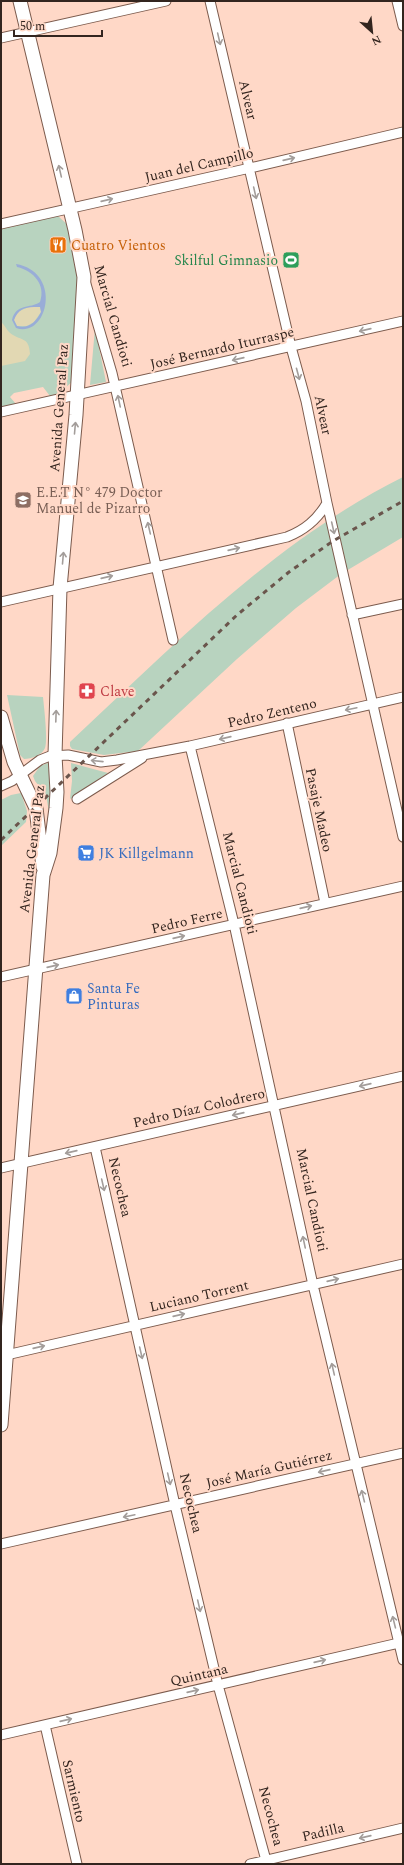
<svg xmlns="http://www.w3.org/2000/svg" width="404" height="1865" font-family="Spectral,serif">
	<style>
		.green { fill: #b8d3bf }
		.sand { fill: #e2d8b3 }
		.water { fill: #99add7; fill-rule: evenodd }
		.lines { fill: none; stroke-linecap: round; stroke-linejoin: round }
		.minor-casing { stroke: #7c5b4d; stroke-width: 11 }
		.secondary-casing { stroke: #7c5b4d; stroke-width: 15 }
		.minor { stroke: #fff; stroke-width: 9 }
		.secondary { stroke: #fff; stroke-width: 13 }
		.rail { stroke: #6a554c; stroke-width: 3; stroke-dasharray: 5 5; stroke-linecap: butt }
		.oneway { stroke: #a39d9a }
		.labels { text-anchor: middle; dominant-baseline: central; stroke-width: 4; stroke-linejoin: round; paint-order: stroke }
		.street-label { font-size: 14px; fill: #33251f; stroke: #ffd8c7 }
		.food-label { font-size: 14px; fill: #c56008; stroke: #ffd8c7; text-anchor: start }
		.leisure-label { font-size: 14px; fill: #27864d; stroke: #ffd8c7; text-anchor: end }
		.education-label { font-size: 14px; fill: #785e54; stroke: #ffd8c7; text-anchor: start }
		.health-label { font-size: 14px; fill: #be3a42; stroke: #ffd8c7; text-anchor: start }
		.shop-label { font-size: 14px; fill: #366cbe; stroke: #ffd8c7; text-anchor: start }
	</style>
	<rect width="100%" height="100%" fill="#ffd8c7"/>
	<path class="green" d="M58 216 70 227 81 277 73 381 57 395 50 396 43 387 14 393 10 397 16 404 1 407V228Z
		M95 328 106 382 90 385Z
		M403 477V537L341 574 296 608 237 659 138 751 104 755 72 749 70 746V742C174 645 275 541 403 477Z
		M7 695 43 697C44 707 48 740 45 748 42 755 32 759 24 759L20 755Z
		M48 763 53 799 50 818 46 795 35 781 33 776 40 766Z
		M71 763 108 773 70 799 72 781Z
		M21 793 27 811 26 822 1 846V800L11 795Z"/>
	<path class="sand" d="M29 307H40L41 312 34 322 27 326H17L14 320 17 312Z
		M1 322C5 325 6 329 9 332 20 342 29 335 30 354L25 361 1 366Z"/>
	<path class="water" d="M16 264C63 272 48 339 16 328L12 320C16 303 30 309 40 302 46 285 34 271 17 267ZM34 307H40L41 312C36 322 29 329 17 326L14 320C18 310 24 307 34 307Z"/>
	<g class="lines">
		<g class="minor-casing">
			<path id="minor" d="M210 1 291 347 306 401 327 503 403 837
				M397 1 403 26
				M1 38 166 1
				M1 224 250 168 403 132
				M86 284 112 373 173 640
				M1 412 403 321
				M1 602 287 537C305 530 317 520 327 503
				M352 615 403 604
				M287 723 325 903
				M190 746 234 924 313 1285 403 1660
				M1 786 12 781 40 760 50 756 68 755 101 762 117 760 190 746 403 697
				M77 799 142 758
				M1 977 403 886
				M95 1147 175 1505 218 1685 267 1864
				M1 1168 403 1076
				M2 1356 403 1264
				M1 1544 403 1453
				M45 1725 77 1864
				M1 1735 403 1642
				M250 1864 403 1828"/>
		</g>
		<g class="secondary-casing">
			<path id="secondary" d="M1 717 14 762 36 808 43 867
				M1 1425 43 875 50 853 56 808 57 792 55 755 60 588 76 415 84 277 75 230 20 1"/>
		</g>
		<use href="#minor" class="minor"/>
		<use href="#secondary" class="secondary"/>
		<path class="rail" d="M1 840 237 615 289 572 333 541 403 501"/>
	</g>
	<defs><path id="oneway-shaft" d="M-6 0H5M1.5-3L5.5 0L1.5 3" fill="none" stroke-width="1.6" stroke-linecap="round" stroke-linejoin="round"/></defs>
	<g class="oneway">
		<use href="#oneway-shaft" transform="translate(219 39) rotate(77)"/>
		<use href="#oneway-shaft" transform="translate(289 159) rotate(-13)"/>
		<use href="#oneway-shaft" transform="translate(60 171) rotate(-103)"/>
		<use href="#oneway-shaft" transform="translate(255 193) rotate(77)"/>
		<use href="#oneway-shaft" transform="translate(107 200) rotate(-13)"/>
		<use href="#oneway-shaft" transform="translate(365 330) rotate(167)"/>
		<use href="#oneway-shaft" transform="translate(238 359) rotate(167)"/>
		<use href="#oneway-shaft" transform="translate(298 374) rotate(75)"/>
		<use href="#oneway-shaft" transform="translate(119 401) rotate(-102)"/>
		<use href="#oneway-shaft" transform="translate(75 428) rotate(-85)"/>
		<use href="#oneway-shaft" transform="translate(149 528) rotate(-103)"/>
		<use href="#oneway-shaft" transform="translate(333 528) rotate(77)"/>
		<use href="#oneway-shaft" transform="translate(234 549) rotate(-13)"/>
		<use href="#oneway-shaft" transform="translate(63 558) rotate(-85)"/>
		<use href="#oneway-shaft" transform="translate(107 577) rotate(-13)"/>
		<use href="#oneway-shaft" transform="translate(351 709) rotate(168)"/>
		<use href="#oneway-shaft" transform="translate(56 716) rotate(-88)"/>
		<use href="#oneway-shaft" transform="translate(225 738) rotate(167)"/>
		<use href="#oneway-shaft" transform="translate(97 761) rotate(-174)"/>
		<use href="#oneway-shaft" transform="translate(306 907) rotate(-13)"/>
		<use href="#oneway-shaft" transform="translate(179 937) rotate(-13)"/>
		<use href="#oneway-shaft" transform="translate(53 966) rotate(-13)"/>
		<use href="#oneway-shaft" transform="translate(365 1085) rotate(167)"/>
		<use href="#oneway-shaft" transform="translate(238 1114) rotate(167)"/>
		<use href="#oneway-shaft" transform="translate(71 1152) rotate(167)"/>
		<use href="#oneway-shaft" transform="translate(103 1185) rotate(77)"/>
		<use href="#oneway-shaft" transform="translate(304 1242) rotate(-102)"/>
		<use href="#oneway-shaft" transform="translate(333 1280) rotate(-13)"/>
		<use href="#oneway-shaft" transform="translate(179 1315) rotate(-13)"/>
		<use href="#oneway-shaft" transform="translate(39 1347) rotate(-13)"/>
		<use href="#oneway-shaft" transform="translate(141 1353) rotate(77)"/>
		<use href="#oneway-shaft" transform="translate(333 1369) rotate(-103)"/>
		<use href="#oneway-shaft" transform="translate(324 1471) rotate(167)"/>
		<use href="#oneway-shaft" transform="translate(169 1479) rotate(77)"/>
		<use href="#oneway-shaft" transform="translate(363 1496) rotate(-104)"/>
		<use href="#oneway-shaft" transform="translate(129 1516) rotate(168)"/>
		<use href="#oneway-shaft" transform="translate(199 1606) rotate(77)"/>
		<use href="#oneway-shaft" transform="translate(394 1622) rotate(-104)"/>
		<use href="#oneway-shaft" transform="translate(320 1661) rotate(-13)"/>
		<use href="#oneway-shaft" transform="translate(193 1691) rotate(-13)"/>
		<use href="#oneway-shaft" transform="translate(66 1720) rotate(-13)"/>
		<use href="#oneway-shaft" transform="translate(365 1837) rotate(167)"/>
	</g>
	<defs>
		<g id="restaurant-square" transform="scale(0.9)"><rect x="-9" y="-9" width="18" height="18" rx="4" fill="#e8710a" stroke="#ffd8c7"/><path d="M-5-6h1v4h1v-4h1v4h1v-4h1v5L-1.5 .5V6h-2V.5L-5-1ZM5-6V6H3V1.5H1.5Q1.5-4 5-6Z" fill="#fff"/></g>
		<g id="stadium-square" transform="scale(0.9)"><rect x="-9" y="-9" width="18" height="18" rx="4" fill="#2e9e5b" stroke="#ffd8c7"/><path d="M0-5a6.5 5 0 1 0 0 10a6.5 5 0 1 0 0-10ZM-3.5-1.8h7v3.6h-7Z" fill="#fff"/></g>
		<g id="school-square" transform="scale(0.9)"><rect x="-9" y="-9" width="18" height="18" rx="4" fill="#8d6e63" stroke="#ffd8c7"/><path d="M0-5L7-2L0 1L-7-2ZM-4 1L0 2.5L4 1V4Q0 6-4 4Z" fill="#fff"/></g>
		<g id="pharmacy-square" transform="scale(0.9)"><rect x="-9" y="-9" width="18" height="18" rx="4" fill="#e0444e" stroke="#ffd8c7"/><path d="M-2-6h4v4h4v4h-4v4h-4v-4h-4v-4h4Z" fill="#fff"/></g>
		<g id="supermarket-square" transform="scale(0.9)"><rect x="-9" y="-9" width="18" height="18" rx="4" fill="#3f7fe0" stroke="#ffd8c7"/><path d="M-6-5.5h2.5l.6 2H6L4.5 2H-2.5L-4.4-4H-6ZM-1.5 3.2a1.3 1.3 0 1 0 .1 0ZM3 3.2a1.3 1.3 0 1 0 .1 0Z" fill="#fff"/></g>
		<g id="shop-square" transform="scale(0.9)"><rect x="-9" y="-9" width="18" height="18" rx="4" fill="#3f7fe0" stroke="#ffd8c7"/><path d="M-5-2.5h2.3a2.7 3.5 0 0 1 5.4 0H5L5.5 6h-11ZM-1.5-2.5h3a1.5 2.3 0 0 0-3 0Z" fill="#fff"/></g>
	</defs>
	<g fill-rule="evenodd">
		<use href="#restaurant-square" x="58" y="245"/>
		<use href="#stadium-square" x="291" y="260"/>
		<use href="#school-square" x="23" y="500"/>
		<use href="#pharmacy-square" x="87" y="691"/>
		<use href="#supermarket-square" x="86" y="853"/>
		<use href="#shop-square" x="74" y="996"/>
	</g>
	<g class="labels">
		<g class="street-label">
			<text transform="translate(248 100) rotate(77)">Alvear</text>
			<text transform="translate(199 165) rotate(-13)">Juan del Campillo</text>
			<text transform="translate(113 316) rotate(74)">Marcial Candioti</text>
			<text transform="translate(222 348) rotate(-13)">José Bernardo Iturraspe</text>
			<text transform="translate(59 408) rotate(-86)">Avenida General Paz</text>
			<text transform="translate(323 415) rotate(78)">Alvear</text>
			<text transform="translate(272 713) rotate(-13)">Pedro Zenteno</text>
			<text transform="translate(319 810) rotate(78)">Pasaje Madeo</text>
			<text transform="translate(32 849) rotate(-83)">Avenida General Paz</text>
			<text transform="translate(240 883) rotate(76)">Marcial Candioti</text>
			<text transform="translate(187 921) rotate(-13)">Pedro Ferre</text>
			<text transform="translate(199 1108) rotate(-13)">Pedro Díaz Colodrero</text>
			<text transform="translate(120 1187) rotate(77)">Necochea</text>
			<text transform="translate(312 1200) rotate(78)">Marcial Candioti</text>
			<text transform="translate(199 1296) rotate(-13)">Luciano Torrent</text>
			<text transform="translate(269 1469) rotate(-13)">José María Gutiérrez</text>
			<text transform="translate(191 1503) rotate(77)">Necochea</text>
			<text transform="translate(199 1675) rotate(-13)">Quintana</text>
			<text transform="translate(74 1791) rotate(77)">Sarmiento</text>
			<text transform="translate(271 1816) rotate(75)">Necochea</text>
			<text transform="translate(323 1832) rotate(-13)">Padilla</text>
		</g>
		<g class="food-label">
			<text x="71" y="245">Cuatro Vientos</text>
		</g>
		<g class="leisure-label">
			<text x="278" y="260">Skilful Gimnasio</text>
		</g>
		<g class="education-label">
			<text x="36" y="492">E.E.T N° 479 Doctor<tspan x="36" dy="16">Manuel de Pizarro</tspan></text>
		</g>
		<g class="health-label">
			<text x="100" y="691">Clave</text>
		</g>
		<g class="shop-label">
			<text x="99" y="853">JK Killgelmann</text>
			<text x="87" y="988">Santa Fe<tspan x="87" dy="16">Pinturas</tspan></text>
		</g>
	</g>
	<rect width="404" height="1865" fill="none" stroke="#33251f" stroke-width="4"/>
	<g transform="translate(372 32) rotate(153)" stroke="#ffd8c7" stroke-width="3" paint-order="stroke">
	<path d="M0-3L7 15L0 10L-7 15Z" fill="#33251f"/>
	<text y="-6" font-size="11" font-weight="bold" text-anchor="middle" fill="#33251f">N</text>
	</g>
	<path d="M14 30v6h88v-6" fill="none" stroke="#33251f" stroke-width="2"/>
	<text x="20" y="30" font-size="12" fill="#33251f" stroke="#ffd8c7" stroke-width="3" paint-order="stroke">50 m</text>
</svg>
